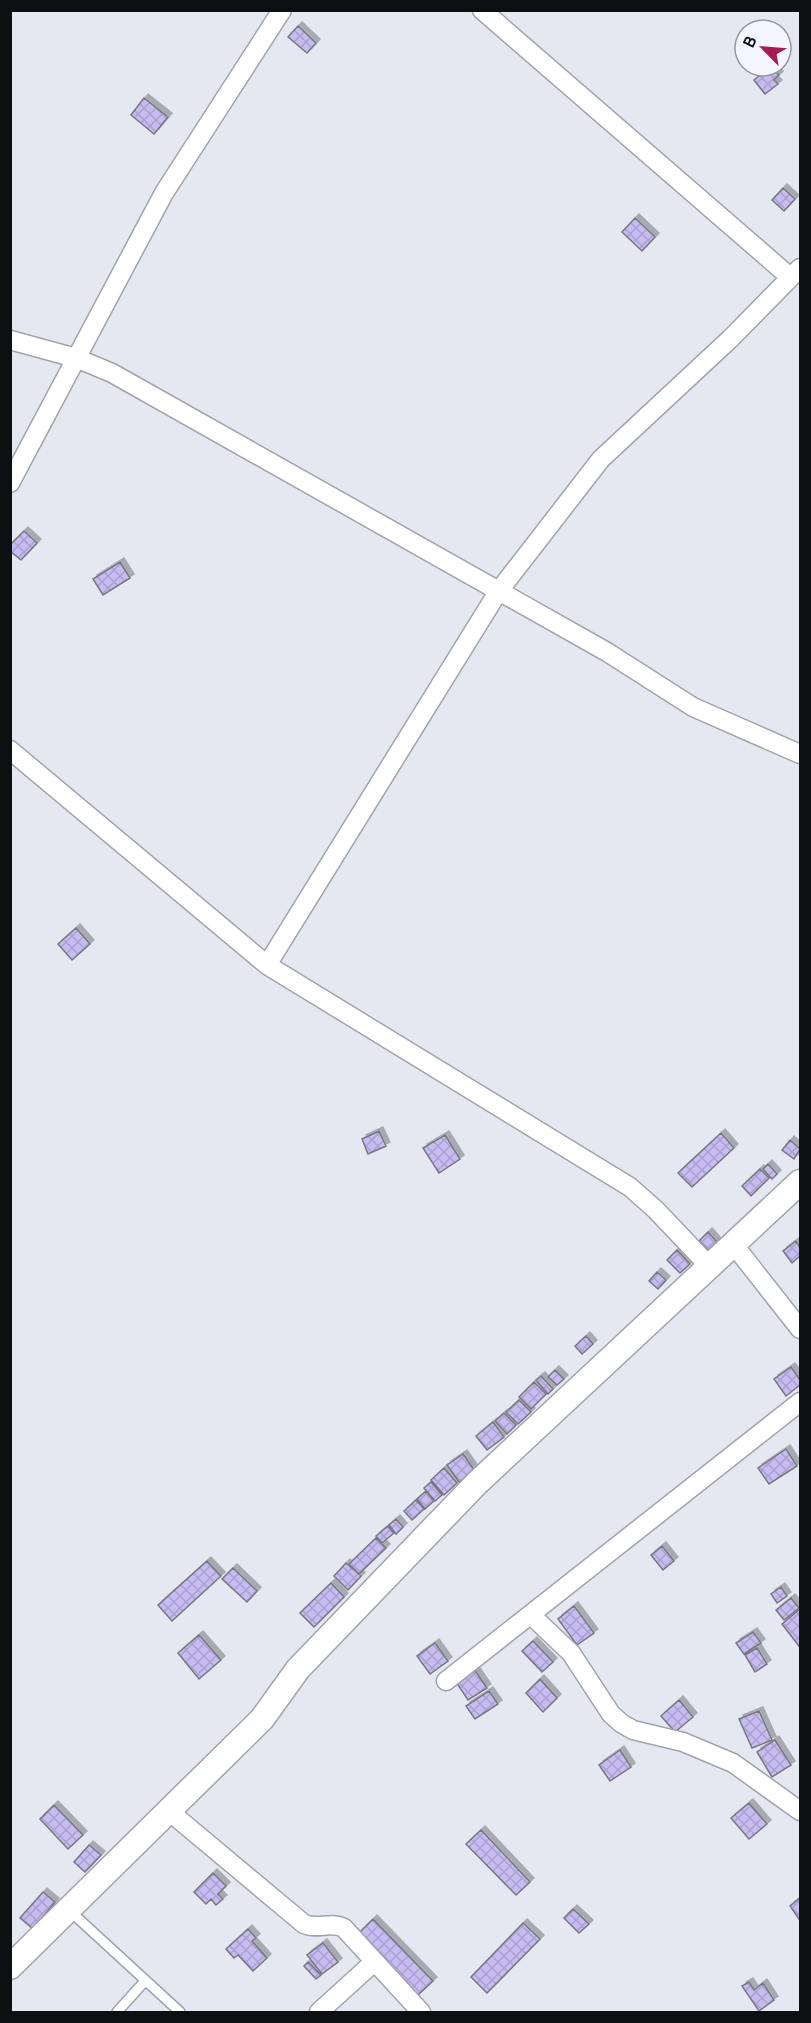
<svg xmlns="http://www.w3.org/2000/svg" width="811" height="2023" font-family="Manrope,sans-serif">
	<style>
		.building { fill: url(#building-cross-hatch); stroke: #787780; stroke-width: 1.5; filter: url(#shadow) }
		.lines { fill: none; stroke-linecap: round; stroke-linejoin: round }
		.lane-casing { stroke: #a2a4ad; stroke-width: 12 }
		.street-casing { stroke: #a2a4ad; stroke-width: 21 }
		.secondary-casing { stroke: #a2a4ad; stroke-width: 27 }
		.lane { stroke: #fff; stroke-width: 9 }
		.street { stroke: #fff; stroke-width: 18 }
		.secondary { stroke: #fff; stroke-width: 24 }
	</style>
	<defs>
		<pattern id="building-cross-hatch" width="8" height="8" patternUnits="userSpaceOnUse" patternTransform="scale(1.5)"><rect width="8" height="8" fill="#c6bcf2"/><path d="M0 0l8 8M0 8l8-8" fill="none" stroke="#a9a0ce"/></pattern>
		<filter id="shadow"><feDropShadow dx="4" dy="-4" stdDeviation="0" flood-color="#0004"/></filter>
	</defs>
	<rect width="100%" height="100%" fill="#e5e8f1"/>
	<path class="building" d="M298 26 316 43 307 53 288 37Z
		M771 66 779 75 774 80 778 84 765 94 754 80Z
		M144 98 168 117 154 134 131 115Z
		M783 188 795 199 784 211 772 200Z
		M635 218 655 237 642 251 622 232Z
		M24 531 37 543 21 560 10 551V545Z
		M120 562 130 578 103 595 93 579Z
		M76 928 90 944 72 960 58 944Z
		M379 1131 386 1146 368 1154 362 1139Z
		M721 1133 734 1148 692 1187 678 1173Z
		M445 1135 460 1159 439 1173 423 1148Z
		M790 1140 800 1149 794 1159 782 1150Z
		M768 1164 777 1174 772 1179 763 1169Z
		M760 1169 769 1178 751 1196 742 1186Z
		M708 1232 717 1242 709 1251 699 1241Z
		M796 1241 800 1248V1256L792 1263 783 1251Z
		M677 1250 690 1264 680 1273 667 1260Z
		M657 1272 666 1280 658 1289 649 1281Z
		M586 1336 593 1344 582 1354 575 1346Z
		M791 1367 800 1380V1385L786 1396 774 1379Z
		M555 1370 564 1379 557 1385 548 1377Z
		M541 1376 553 1389 548 1394 536 1380Z
		M534 1382 546 1394 531 1409 519 1397Z
		M519 1400 531 1412 518 1424 506 1412Z
		M504 1413 516 1425 507 1434 495 1421Z
		M493 1422 504 1437 487 1450 476 1436Z
		M786 1449 797 1466 769 1484 758 1468Z
		M463 1454 475 1471 459 1482 447 1465Z
		M444 1468 457 1483 444 1495 431 1480Z
		M431 1482 442 1495 435 1501 424 1488Z
		M426 1491 434 1501 425 1509 417 1499Z
		M416 1500 424 1509 412 1520 404 1511Z
		M396 1519 403 1527 396 1534 389 1525Z
		M388 1526 394 1533 382 1543 376 1536Z
		M376 1538 386 1548 359 1574 349 1564Z
		M662 1546 674 1561 663 1570 651 1555Z
		M207 1561 221 1576 172 1621 158 1605Z
		M346 1563 361 1576 348 1590 334 1576Z
		M233 1568 257 1591 247 1602 222 1579Z
		M331 1583 344 1597 314 1627 300 1613Z
		M781 1587 787 1596 777 1603 771 1594Z
		M791 1598 799 1608 784 1620 776 1610Z
		M574 1606 594 1633 577 1645 558 1619Z
		M800 1609V1645L799 1646 782 1624Z
		M753 1632 761 1643 744 1654 736 1643Z
		M199 1635 221 1660 199 1679 178 1653Z
		M533 1641 553 1662 542 1672 522 1651Z
		M435 1643 448 1661 430 1674 417 1656Z
		M757 1648 767 1664 755 1672 745 1655Z
		M474 1669 487 1688 468 1700 456 1682Z
		M540 1679 557 1698 543 1712 526 1693Z
		M489 1691 498 1704 475 1719 466 1706Z
		M679 1700 693 1717 675 1732 661 1716Z
		M759 1711 772 1740 752 1748 739 1719Z
		M775 1740 791 1765 772 1777 757 1752Z
		M620 1750 631 1767 610 1781 599 1765Z
		M749 1803 767 1824 749 1839 731 1818Z
		M54 1805 83 1835 68 1849 40 1819Z
		M481 1830 530 1882 516 1895 466 1844Z
		M89 1845 101 1855 85 1872 74 1862Z
		M213 1873 226 1886 218 1894 223 1899 216 1905 211 1899 206 1904 194 1892Z
		M43 1892 55 1902 33 1929 20 1918Z
		M800 1898V1918L799 1919 790 1906Z
		M573 1909 589 1924 579 1933 564 1918Z
		M373 1919 433 1981 418 1995 359 1933Z
		M523 1923 540 1939 487 1993 471 1977Z
		M248 1929 256 1938 252 1941 267 1958 253 1971 238 1955 234 1958 226 1949Z
		M323 1943 338 1962 322 1974 307 1955Z
		M308 1962 321 1975 316 1979 304 1966Z
		M749 1982 754 1990 763 1983 774 2000 759 2011 742 1986Z"/>
	<g class="lines">
		<g class="lane-casing">
			<path id="lane" d="M70 1911 180 2012
				M117 2012 145 1981"/>
		</g>
		<g class="street-casing">
			<path id="street" d="M482 10 790 277
				M10 340 76 358 112 373 607 652 693 707 800 754
				M10 483 164 193 282 10
				M10 750 267 965 630 1187 656 1210 710 1267
				M267 965 498 592 601 459 730 339 800 268
				M734 1245 800 1329
				M531 1615 571 1653 611 1714 621 1723 633 1730 683 1742 733 1763 800 1811
				M446 1681 800 1402
				M170 1812 304 1924C317 1930 331 1921 344 1928L421 2012
				M319 2012 374 1962"/>
		</g>
		<g class="secondary-casing">
			<path id="secondary" d="M10 1967 262 1719 298 1669 477 1483 800 1182"/>
		</g>
		<use href="#lane" class="lane"/>
		<use href="#street" class="street"/>
		<use href="#secondary" class="secondary"/>
	</g>
	<rect width="811" height="2023" fill="none" stroke="#0e0f12" stroke-width="24"/>
	<g transform="translate(763 48) rotate(295)"><circle r="28" fill="#f3f5ff" stroke="#9799a0" stroke-width="1.5"/>
	<path d="M0-4.5L10 22L0 15L-10 22Z" fill="#aa1952"/>
	<text y="-9" font-size="16" font-weight="bold" text-anchor="middle" fill="#0e0f12">B</text>
	</g>
</svg>
